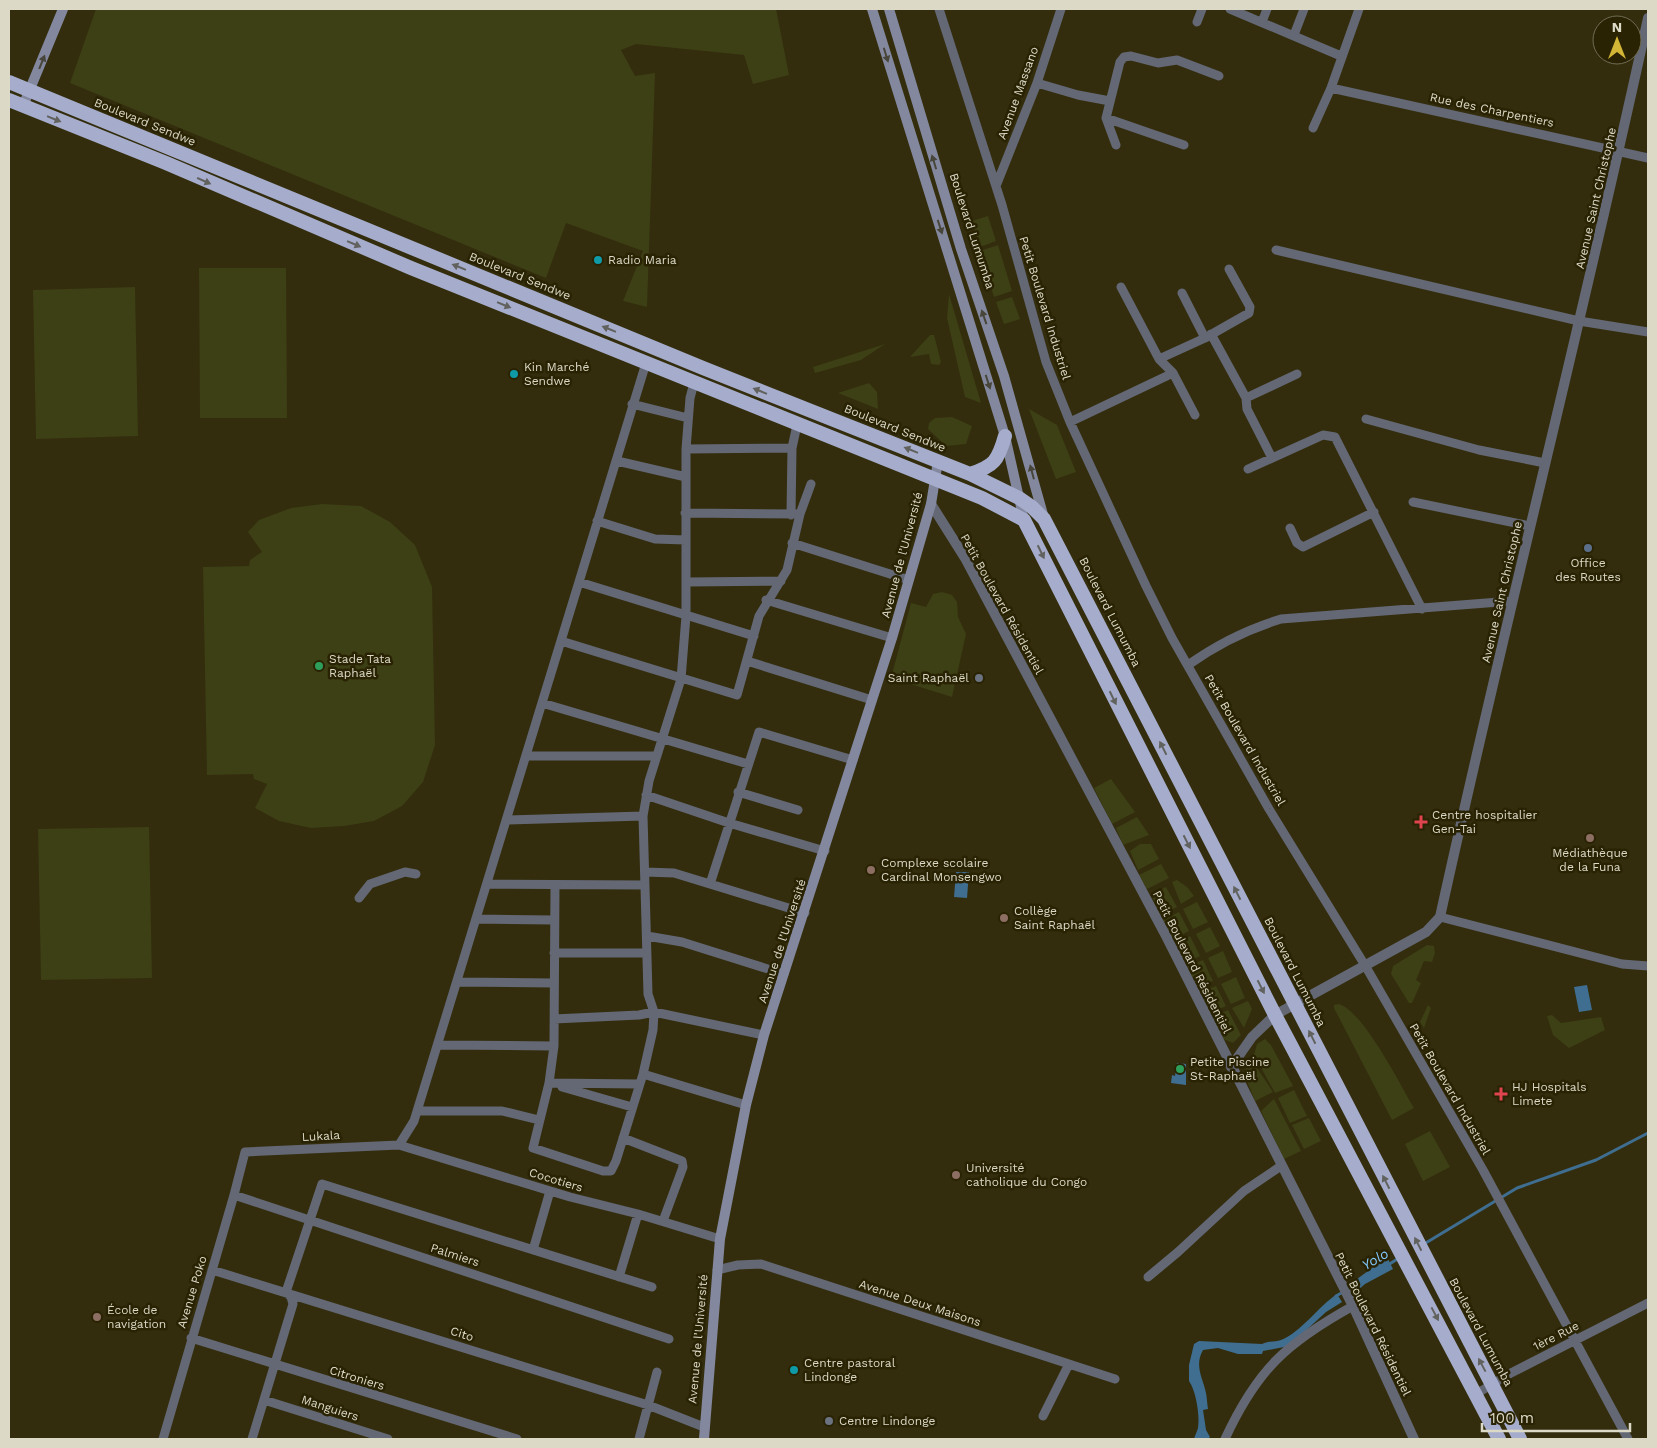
<svg xmlns="http://www.w3.org/2000/svg" width="1657" height="1448" font-family="'Work Sans',sans-serif">
	<style>
		.green { fill: #3d3f15 }
		.water { fill: #3f6e90 }
		.lines { fill: none; stroke-linecap: round; stroke-linejoin: round }
		.stream { stroke: #3f6e90; stroke-width: 3 }
		.minor { stroke: #646875; stroke-width: 9 }
		.tertiary { stroke: #646875; stroke-width: 10 }
		.secondary { stroke: #83889e; stroke-width: 10 }
		.trunk { stroke: #a6adcc; stroke-width: 14 }
		.oneway { fill: #48463a }
		.oneway2 { fill: #61615e }
		.culture-dot { fill: #0f9aa8; stroke: #292304; stroke-width: 2 }
		.service-dot { fill: #5c6f8a; stroke: #292304; stroke-width: 2 }
		.leisure-dot { fill: #2e9e5b; stroke: #292304; stroke-width: 2 }
		.worship-dot { fill: #6b7280; stroke: #292304; stroke-width: 2 }
		.health-dot { fill: #e0444e; stroke: #292304; stroke-width: 2 }
		.education-dot { fill: #8d6e63; stroke: #292304; stroke-width: 2 }
		.labels { text-anchor: middle; dominant-baseline: central; stroke-width: 5; stroke-linejoin: round; paint-order: stroke }
		.street-label { font-size: 12px; fill: #dcd9c7; stroke: #292304 }
		.poi-label { font-size: 12px; fill: #dcd9c7; stroke: #292304; text-anchor: start }
		.water-label { font-size: 14px; font-style: italic; fill: #82c9fe; stroke: #292304 }
	</style>
	<rect width="100%" height="100%" fill="#332d0e"/>
	<path class="green" d="M96 9H776L789 75 753 84 744 55 636 44 621 50 635 76 655 73 647 307 623 301 643 251 566 223 546 278 70 83Z
		M988 216 996 241 980 247 972 221Z
		M998 245 1012 291 994 297 980 251Z
		M199 268H286L287 418H200Z
		M135 287 138 436 36 439 33 290Z
		M949 294 981 403 965 397 947 318Z
		M1012 297 1020 319 1004 324 996 302Z
		M930 335H934L941 362 939 365 931 364 929 354 910 357Z
		M885 344 861 360 815 373 813 367Z
		M869 383 877 392 878 409 838 393Z
		M1029 409 1057 425 1076 472 1056 479Z
		M952 417 972 426 966 444 946 446 928 429 929 423 935 418Z
		M322 504 361 506 390 522 415 545 432 587 435 745 423 782 402 806 374 821 344 826 311 828 279 821 255 808 267 784 254 779 253 774 207 775 203 567 249 566 250 560 262 552 248 532 259 520 291 508Z
		M942 592 952 595 957 602 958 617 966 634 952 697 891 678 911 603 926 607 933 594Z
		M1111 779 1135 812 1112 824 1094 788Z
		M1137 817 1149 835 1123 845 1116 828Z
		M149 827 152 978 41 980 38 829Z
		M1140 844H1151L1159 859 1138 870 1130 851Z
		M1161 864 1169 878 1147 889 1139 875Z
		M1177 880 1187 887 1194 896 1181 904 1172 882Z
		M1166 887 1177 907 1161 915 1151 894Z
		M1197 902 1208 922 1193 929 1183 909Z
		M1179 912 1189 931 1173 939 1163 920Z
		M1210 927 1220 946 1206 953 1196 934Z
		M1190 936 1200 956 1185 963 1175 944Z
		M1427 945 1434 946 1435 953 1432 962 1424 961 1416 980 1421 983 1412 1003H1409L1391 974 1393 966Z
		M1223 951 1232 972 1218 978 1208 958Z
		M1203 960 1213 981 1198 988 1187 967Z
		M1236 977 1245 998 1231 1004 1221 984Z
		M1216 986 1226 1006 1210 1014 1200 993Z
		M1248 1001 1252 1009 1244 1028 1232 1008Z
		M1339 1004C1364 1012 1399 1083 1414 1108L1392 1120 1334 1008V1005Z
		M1428 1005 1431 1008 1424 1028 1420 1022Z
		M1228 1010 1241 1035 1233 1043 1223 1039 1212 1018Z
		M1552 1015 1561 1023 1601 1017 1605 1030 1569 1048 1553 1035 1547 1016Z
		M1265 1039 1271 1045 1293 1086 1275 1093 1254 1055 1257 1044Z
		M1251 1059 1273 1092 1255 1101 1244 1073Z
		M1294 1090 1307 1116 1290 1123 1278 1098Z
		M1274 1099 1301 1151 1284 1159 1261 1111Z
		M1309 1118 1321 1141 1304 1149 1292 1125Z
		M1430 1131 1450 1167 1423 1181 1405 1144Z"/>
	<path class="water" d="M956 872H969L967 898 954 897Z
		M1587 985 1592 1010 1579 1012 1574 987Z
		M1177 1063 1186 1064V1085L1171 1083 1172 1075 1175 1076Z
		M1387 1257 1393 1269 1365 1284 1358 1290 1353 1282Z
		M1337 1294 1342 1302 1326 1312 1289 1346 1263 1351 1262 1354H1238L1218 1348 1203 1350C1194 1366 1203 1378 1206 1393 1207 1398 1207 1403 1208 1409L1203 1410 1206 1430 1210 1437 1208 1439H1194C1195 1435 1197 1432 1198 1428 1200 1415 1196 1391 1189 1381V1365L1194 1344 1199 1341 1262 1344C1268 1341 1275 1342 1281 1340 1300 1333 1319 1306 1337 1294Z"/>
	<g class="lines">
		<path class="stream" d="M1424 1244 1517 1188 1596 1160 1648 1133
			M1388 1265 1399 1258
			M1336 1296 1359 1283"/>
		<path class="minor" d="M939 9 1002 205 1046 362 1070 422 1146 586 1172 638 1269 809 1366 967 1483 1170 1628 1439
			M1230 9 1341 56
			M1197 22 1202 9
			M1262 22 1267 9
			M1294 35 1304 9
			M1037 83 1078 95 1110 101
			M1331 88 1648 158
			M1106 118 1184 145
			M1313 128 1331 88 1359 9
			M1116 145 1106 118 1120 62 1124 57 1131 56 1158 63 1177 60 1219 76
			M996 186 1037 83 1061 9
			M1276 250 1579 321 1648 332
			M1121 287 1159 359 1173 373 1195 415
			M1182 293 1205 338
			M1211 334 1246 398 1247 409 1272 458
			M1159 359 1205 338 1249 313 1250 307 1229 269
			M1246 398 1297 374
			M632 404 688 418
			M1366 419 1479 450 1545 463
			M1070 422 1173 373
			M686 449 792 448
			M617 461 686 477
			M1248 469 1323 435 1335 437 1422 609
			M1413 502 1530 526
			M685 513 800 514
			M791 515 792 448 797 425
			M597 521 655 539 686 540
			M1290 528 1297 543 1303 547 1374 512
			M792 543 909 580
			M579 582 754 636
			M687 582 781 581
			M766 600 892 638
			M561 641 737 695 759 616 787 570 800 514 811 484
			M747 661 872 700
			M1188 665C1216 645 1248 629 1281 619L1512 601
			M542 703 748 764
			M527 756H657
			M738 792 798 810
			M646 795 729 823 825 851
			M506 820 643 816
			M645 872 674 873 805 913
			M488 884 645 885
			M710 884 759 732 853 760
			M555 886 554 1046 549 1083 533 1148 603 1171H611L616 1161 643 1074 653 1030 654 1012 648 994 643 816 649 781 681 679 686 616V449L690 398 694 383
			M359 898 370 884 405 872 416 874
			M1440 917 1622 964 1648 966
			M477 919 554 920
			M647 936 682 942 784 974
			M554 953H647
			M458 982 553 983
			M554 1019 639 1015 654 1012 764 1035
			M438 1045 554 1046
			M643 1074 746 1105
			M549 1083 639 1084
			M562 1087 632 1107
			M417 1111H502L539 1120
			M623 1138 682 1161 683 1167 663 1221
			M399 1145 414 1121 646 363
			M234 1195 669 1339
			M533 1250 550 1191
			M212 1270 648 1405 704 1427
			M717 1270 738 1265 761 1264 1115 1379
			M619 1277 638 1214
			M1148 1277 1178 1252 1244 1191 1281 1166
			M191 1338 517 1439
			M1476 1394 1511 1373 1648 1303
			M264 1400 388 1439
			M1043 1416 1069 1364
			M163 1439 234 1195 245 1152 399 1145 570 1197 638 1214 720 1239
			M252 1439 293 1304 291 1297 286 1292 322 1184 652 1287
			M639 1439 657 1372
			M1225 1439C1257 1370 1286 1343 1353 1306"/>
		<path class="tertiary" d="M931 504 965 558 1166 936 1353 1306 1414 1439
			M1231 1067 1252 1037 1275 1015 1426 932 1440 917C1506 616 1583 319 1648 18"/>
		<path class="secondary" d="M872 9 1005 436 1024 520
			M889 9 961 249 1004 376 1044 518
			M23 106 63 9
			M704 1439 720 1239 746 1105 764 1035 892 638 931 504 938 461"/>
		<path class="trunk" d="M9 82 703 368 970 474 1019 498 1032 507 1044 519 1520 1439
			M9 100 166 163 411 268 982 498 1024 520 1275 1015 1499 1439
			M970 474C994 466 998 461 1005 436"/>
	</g>
	<defs><path id="oneway-solid" d="M-6-.8H1V-3.2L6.5 0L1 3.2V.8H-6Z" transform="scale(1.25)"/></defs>
	<g class="oneway">
		<use href="#oneway-solid" transform="translate(886 55) rotate(73)"/>
		<use href="#oneway-solid" transform="translate(42 62) rotate(-68)"/>
		<use href="#oneway-solid" transform="translate(934 162) rotate(-107)"/>
		<use href="#oneway-solid" transform="translate(940 227) rotate(72)"/>
		<use href="#oneway-solid" transform="translate(984 317) rotate(-109)"/>
		<use href="#oneway-solid" transform="translate(988 382) rotate(72)"/>
		<use href="#oneway-solid" transform="translate(1032 472) rotate(-105)"/>
	</g>
	<g class="oneway2">
		<use href="#oneway-solid" transform="translate(54 119) rotate(22)"/>
		<use href="#oneway-solid" transform="translate(204 181) rotate(24)"/>
		<use href="#oneway-solid" transform="translate(354 244) rotate(23)"/>
		<use href="#oneway-solid" transform="translate(459 267) rotate(-158)"/>
		<use href="#oneway-solid" transform="translate(504 305) rotate(22)"/>
		<use href="#oneway-solid" transform="translate(609 329) rotate(-158)"/>
		<use href="#oneway-solid" transform="translate(760 391) rotate(-158)"/>
		<use href="#oneway-solid" transform="translate(911 450) rotate(-158)"/>
		<use href="#oneway-solid" transform="translate(1041 552) rotate(64)"/>
		<use href="#oneway-solid" transform="translate(1113 698) rotate(64)"/>
		<use href="#oneway-solid" transform="translate(1163 748) rotate(-117)"/>
		<use href="#oneway-solid" transform="translate(1187 842) rotate(63)"/>
		<use href="#oneway-solid" transform="translate(1237 893) rotate(-117)"/>
		<use href="#oneway-solid" transform="translate(1261 987) rotate(63)"/>
		<use href="#oneway-solid" transform="translate(1312 1037) rotate(-117)"/>
		<use href="#oneway-solid" transform="translate(1386 1182) rotate(-117)"/>
		<use href="#oneway-solid" transform="translate(1418 1244) rotate(-117)"/>
		<use href="#oneway-solid" transform="translate(1435 1314) rotate(62)"/>
		<use href="#oneway-solid" transform="translate(1482 1365) rotate(-118)"/>
	</g>
	<g class="culture-dot">
		<circle cx="598" cy="260" r="5"/>
		<circle cx="514" cy="374" r="5"/>
		<circle cx="794" cy="1370" r="5"/>
	</g>
	<circle class="service-dot" cx="1588" cy="548" r="5"/>
	<g class="leisure-dot">
		<circle cx="319" cy="666" r="5"/>
		<circle cx="1180" cy="1069" r="5"/>
	</g>
	<g class="worship-dot">
		<circle cx="979" cy="678" r="5"/>
		<circle cx="829" cy="1421" r="5"/>
	</g>
	<g class="health-dot">
		<path d="M1418.5 814.5h5v5h5v5h-5v5h-5v-5h-5v-5h5z"/>
		<path d="M1498.5 1086.5h5v5h5v5h-5v5h-5v-5h-5v-5h5z"/>
	</g>
	<g class="education-dot">
		<circle cx="1590" cy="838" r="5"/>
		<circle cx="871" cy="870" r="5"/>
		<circle cx="1004" cy="918" r="5"/>
		<circle cx="956" cy="1175" r="5"/>
		<circle cx="97" cy="1317" r="5"/>
	</g>
	<g class="labels">
		<g class="street-label">
			<text transform="translate(1018 93) rotate(-70)">Avenue Massano</text>
			<text transform="translate(1492 110) rotate(12)">Rue des Charpentiers</text>
			<text transform="translate(145 122) rotate(22)">Boulevard Sendwe</text>
			<text transform="translate(1596 198) rotate(-77)">Avenue Saint Christophe</text>
			<text transform="translate(972 231) rotate(72)">Boulevard Lumumba</text>
			<text transform="translate(520 276) rotate(22)">Boulevard Sendwe</text>
			<text transform="translate(1045 308) rotate(73)">Petit Boulevard Industriel</text>
			<text transform="translate(895 428) rotate(22)">Boulevard Sendwe</text>
			<text transform="translate(902 555) rotate(-75)">Avenue de l’Université</text>
			<text transform="translate(1502 592) rotate(-77)">Avenue Saint Christophe</text>
			<text transform="translate(1002 604) rotate(61)">Petit Boulevard Résidentiel</text>
			<text transform="translate(1110 612) rotate(63)">Boulevard Lumumba</text>
			<text transform="translate(1245 740) rotate(60)">Petit Boulevard Industriel</text>
			<text transform="translate(782 941) rotate(-72)">Avenue de l’Université</text>
			<text transform="translate(1192 962) rotate(63)">Petit Boulevard Résidentiel</text>
			<text transform="translate(1295 972) rotate(63)">Boulevard Lumumba</text>
			<text transform="translate(1450 1089) rotate(60)">Petit Boulevard Industriel</text>
			<text transform="translate(321 1136) rotate(-3)">Lukala</text>
			<text transform="translate(556 1180) rotate(17)">Cocotiers</text>
			<text transform="translate(455 1255) rotate(18)">Palmiers</text>
			<text transform="translate(192 1292) rotate(-73)">Avenue Poko</text>
			<text transform="translate(920 1303) rotate(18)">Avenue Deux Maisons</text>
			<text transform="translate(1373 1324) rotate(64)">Petit Boulevard Résidentiel</text>
			<text transform="translate(1481 1332) rotate(62)">Boulevard Lumumba</text>
			<text transform="translate(462 1334) rotate(17)">Cito</text>
			<text transform="translate(1556 1336) rotate(-27)">1ère Rue</text>
			<text transform="translate(698 1339) rotate(-85)">Avenue de l’Université</text>
			<text transform="translate(357 1378) rotate(17)">Citroniers</text>
			<text transform="translate(330 1408) rotate(18)">Manguiers</text>
		</g>
		<g class="poi-label">
			<text x="608" y="260">Radio Maria</text>
			<text x="524" y="367">Kin Marché<tspan x="524" dy="14">Sendwe</tspan></text>
			<text x="1588" y="563" text-anchor="middle">Office<tspan x="1588" dy="14">des Routes</tspan></text>
			<text x="329" y="659">Stade Tata<tspan x="329" dy="14">Raphaël</tspan></text>
			<text x="969" y="678" text-anchor="end">Saint Raphaël</text>
			<text x="1432" y="815">Centre hospitalier<tspan x="1432" dy="14">Gen-Tai</tspan></text>
			<text x="1590" y="853" text-anchor="middle">Médiathèque<tspan x="1590" dy="14">de la Funa</tspan></text>
			<text x="881" y="863">Complexe scolaire<tspan x="881" dy="14">Cardinal Monsengwo</tspan></text>
			<text x="1014" y="911">Collège<tspan x="1014" dy="14">Saint Raphaël</tspan></text>
			<text x="1190" y="1062">Petite Piscine<tspan x="1190" dy="14">St-Raphaël</tspan></text>
			<text x="1512" y="1087">HJ Hospitals<tspan x="1512" dy="14">Limete</tspan></text>
			<text x="966" y="1168">Université<tspan x="966" dy="14">catholique du Congo</tspan></text>
			<text x="107" y="1310">École de<tspan x="107" dy="14">navigation</tspan></text>
			<text x="804" y="1363">Centre pastoral<tspan x="804" dy="14">Lindonge</tspan></text>
			<text x="839" y="1421">Centre Lindonge</text>
		</g>
		<g class="water-label">
			<text transform="translate(1375 1259) rotate(-31)">Yolo</text>
		</g>
	</g>
	<rect width="1657" height="1448" fill="none" stroke="#dcd9c7" stroke-width="20"/>
	<g transform="translate(1617 40)"><circle r="24" fill="#292304" stroke="#716c52"/>
	<path d="M0-4L9 19L0 12L-9 19Z" fill="#d3b635"/>
	<text y="-8" font-size="14" font-weight="bold" text-anchor="middle" fill="#dcd9c7">N</text>
	</g>
	<path d="M1482 1423v8h148v-8" fill="none" stroke="#dcd9c7" stroke-width="2.5"/>
	<text x="1490" y="1423" font-size="15" fill="#dcd9c7" stroke="#292304" stroke-width="4" paint-order="stroke">100 m</text>
</svg>
